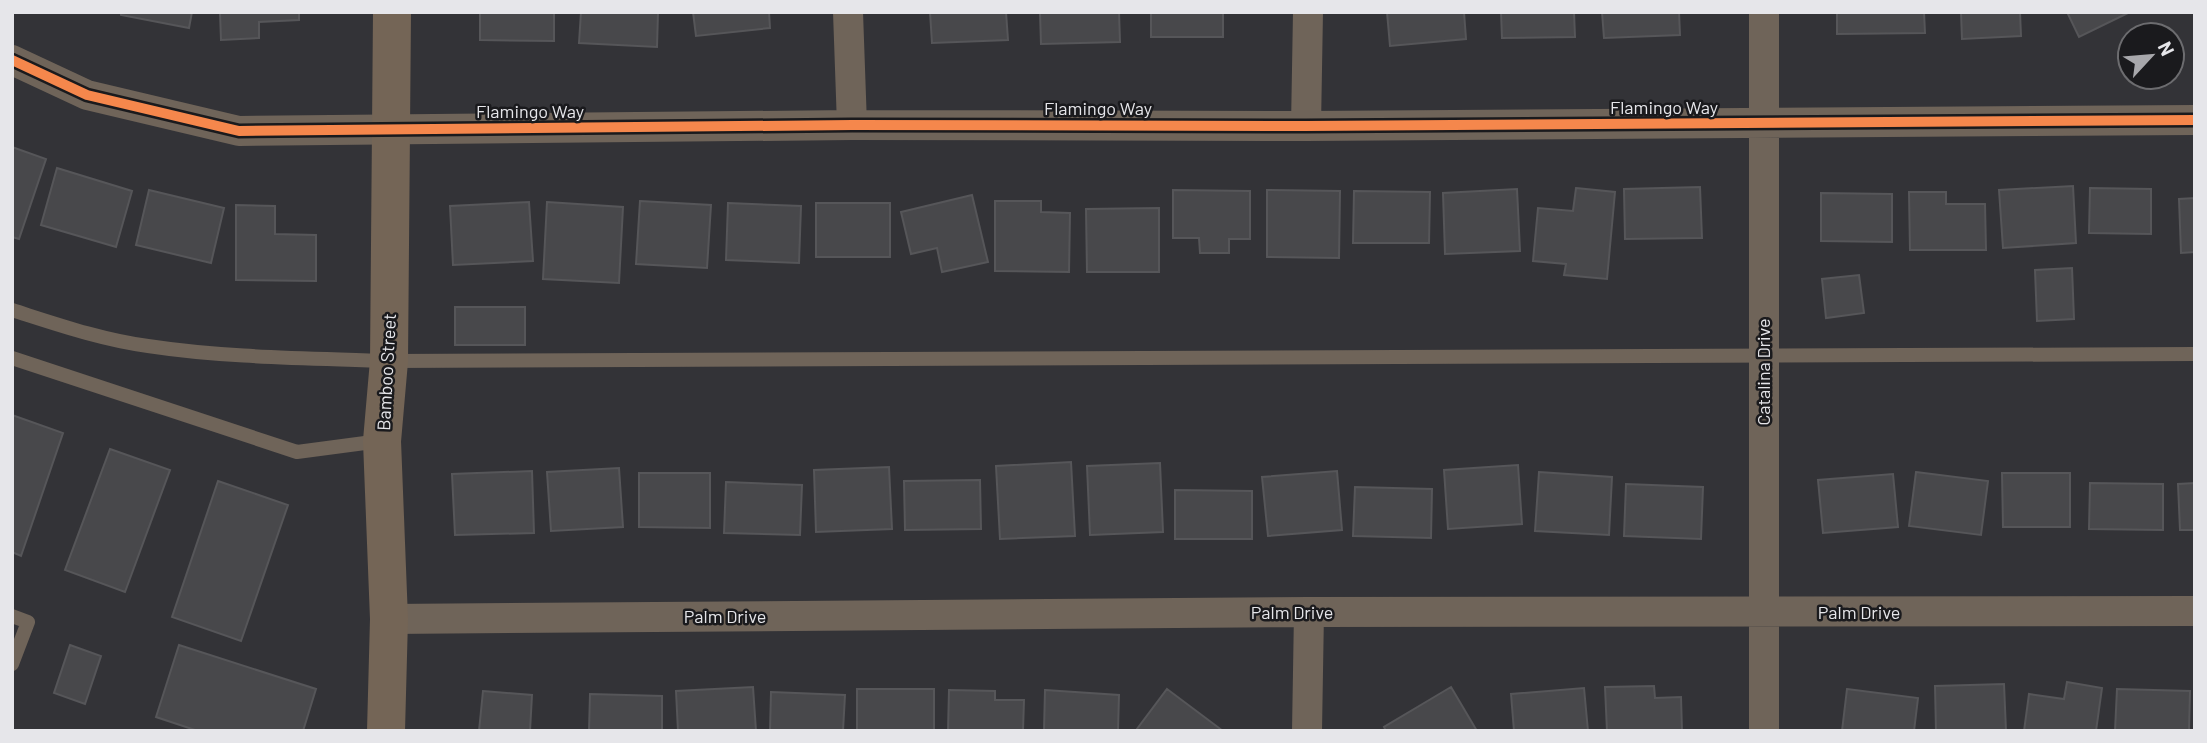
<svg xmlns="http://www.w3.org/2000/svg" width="2207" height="743" font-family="Barlow,sans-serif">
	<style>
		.building { fill: #48484b; stroke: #565659; stroke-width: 2 }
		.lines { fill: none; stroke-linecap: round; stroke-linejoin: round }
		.lane { stroke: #6f6459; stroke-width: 14 }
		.street { stroke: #6f6459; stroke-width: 30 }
		.secondary { stroke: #746556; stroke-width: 38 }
		.cycleway-casing { stroke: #1a1a1d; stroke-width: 15 }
		.cycleway { stroke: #f5874c; stroke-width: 10 }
		.labels { text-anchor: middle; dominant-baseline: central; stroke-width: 5; stroke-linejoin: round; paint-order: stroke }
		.street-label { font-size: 18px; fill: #e6e6ea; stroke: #1a1a1d }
	</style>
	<rect width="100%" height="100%" fill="#333337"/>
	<path class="building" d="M121 12H192L189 28 121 15Z
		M220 12H299V20L259 22V38L221 40Z
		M480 12H554V41L480 40Z
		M581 12H658L657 47 579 43Z
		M693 12H769L770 28 696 36Z
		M930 12H1006L1008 40 932 43Z
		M1040 12H1119L1120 42 1041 44Z
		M1151 12H1223V37H1151Z
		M1387 12H1464L1466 39 1390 46Z
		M1501 12H1574L1575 37 1502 38Z
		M1602 12H1679L1680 35 1604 38Z
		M1837 12H1924L1925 33 1837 34Z
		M1961 12H2020L2021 36 1962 39Z
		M2067 12H2130L2079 37Z
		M12 147 46 159 19 239 12 237Z
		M57 168 132 191 116 247 41 225Z
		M2073 186 2076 243 2003 248 1999 190Z
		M1700 187 1702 238 1625 239 1624 189Z
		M1576 188 1615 192 1607 279 1564 275 1566 264 1533 261 1538 208 1573 211Z
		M2090 188 2151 189V234L2089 233Z
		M1517 189 1520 251 1445 254 1443 193Z
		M149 190 224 208 211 263 136 245Z
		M1173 190 1250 191V239H1229V253H1200L1199 238H1173Z
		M1267 190 1340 191 1339 258 1267 257Z
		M1354 191 1430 192 1429 243H1353Z
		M1909 192H1946V204H1985L1986 250H1910Z
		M1821 193 1892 194V242L1821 241Z
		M972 195 988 262 942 272 937 248 911 254 901 212Z
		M2195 198V252L2181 253 2179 199Z
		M640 201 711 205 707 268 636 264Z
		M995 201H1041V212L1070 213 1069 272 995 271Z
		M529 202 533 261 453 265 450 206Z
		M547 202 623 207 619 283 543 279Z
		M728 203 801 206 799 263 726 260Z
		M816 203H890V257H816Z
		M236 205 275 206V234L316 235V281L236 280Z
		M1159 208V272H1087L1086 209Z
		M2072 268 2074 319 2037 321 2035 270Z
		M1859 275 1864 313 1826 318 1822 279Z
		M455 307H525V345H455Z
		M12 415 63 433 21 556 12 552Z
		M110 449 170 470 125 592 65 570Z
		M1071 462 1075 536 1000 539 996 466Z
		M1160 463 1163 532 1090 535 1087 466Z
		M1518 465 1522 524 1448 529 1444 470Z
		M889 467 892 529 816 532 814 470Z
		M619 468 623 527 551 531 547 472Z
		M532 471 534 533 455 535 452 474Z
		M1337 471 1342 530 1268 536 1262 477Z
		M1539 472 1612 477 1609 535 1535 531Z
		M1916 472 1988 481 1981 535 1909 526Z
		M639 473H710V528L639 527Z
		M2002 473H2070V527H2003Z
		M1893 474 1898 527 1823 533 1818 480Z
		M980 480 981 529 905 530 904 481Z
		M218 481 288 505 241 641 172 617Z
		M726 482 802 485 800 535 724 533Z
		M2090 483 2163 484V530L2089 529Z
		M2195 483V530H2180L2178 484Z
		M1626 484 1703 487 1701 539 1624 536Z
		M1355 487 1432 489 1431 538 1353 536Z
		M1175 490 1252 491V539H1175Z
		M70 645 101 656 85 704 54 693Z
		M179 645 316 689 303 731H198L156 717Z
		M2067 682 2102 688 2096 731H2024L2029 694 2064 699Z
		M2004 684 2006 731H1936L1935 686Z
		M1654 686 1655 698 1681 697 1682 731H1607L1605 687Z
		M753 687 756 731H678L676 691Z
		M1451 687 1477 731H1386L1384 727Z
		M1584 688 1588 731H1514L1511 694Z
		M857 689H934V731H857Z
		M1167 689 1223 731H1139L1137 729Z
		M1847 689 1918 698 1914 731H1842Z
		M2117 689 2190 691 2189 731H2115Z
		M949 690 995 691V700H1024L1023 731H948Z
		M1045 690 1119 695 1118 731H1044Z
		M483 691 532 695 530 731H479Z
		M771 692 845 695 843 731H770Z
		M590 694 662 696V731H589Z"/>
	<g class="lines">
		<path class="lane" d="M12 310C56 324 102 340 148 346 227 358 309 358 389 361L2195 354
			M12 358 297 452 380 441
			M12 616 28 622 12 664"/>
		<path class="street" d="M848 12 852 125
			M1764 12V731
			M12 60 87 95 239 131 852 125 1306 126 2195 120
			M1306 126 1308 12
			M389 619 1309 612 2195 611
			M1307 731 1309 612"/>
		<path class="secondary" d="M386 731 389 619 382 441 389 361 392 12"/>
		<g class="cycleway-casing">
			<path id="cycleway" d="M12 60 87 95 239 131 852 125 1306 126 2195 120"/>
		</g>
		<use href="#cycleway" class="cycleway"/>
	</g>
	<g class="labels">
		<g class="street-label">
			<text x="1664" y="107">Flamingo Way</text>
			<text x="1098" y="108">Flamingo Way</text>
			<text x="530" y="111">Flamingo Way</text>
			<text transform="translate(386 372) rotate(-87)">Bamboo Street</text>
			<text transform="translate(1763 372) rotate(-90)">Catalina Drive</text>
			<text x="1292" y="612">Palm Drive</text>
			<text x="1859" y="612">Palm Drive</text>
			<text x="725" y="616">Palm Drive</text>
		</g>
	</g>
	<rect width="2207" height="743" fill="none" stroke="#e6e6ea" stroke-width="28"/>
	<g transform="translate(2151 56) rotate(64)"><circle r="33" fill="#1a1a1d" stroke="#6c6c6f" stroke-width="2"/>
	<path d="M0-5L12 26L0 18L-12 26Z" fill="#a7a7ab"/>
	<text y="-10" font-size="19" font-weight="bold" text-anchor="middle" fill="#e6e6ea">N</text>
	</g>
</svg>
